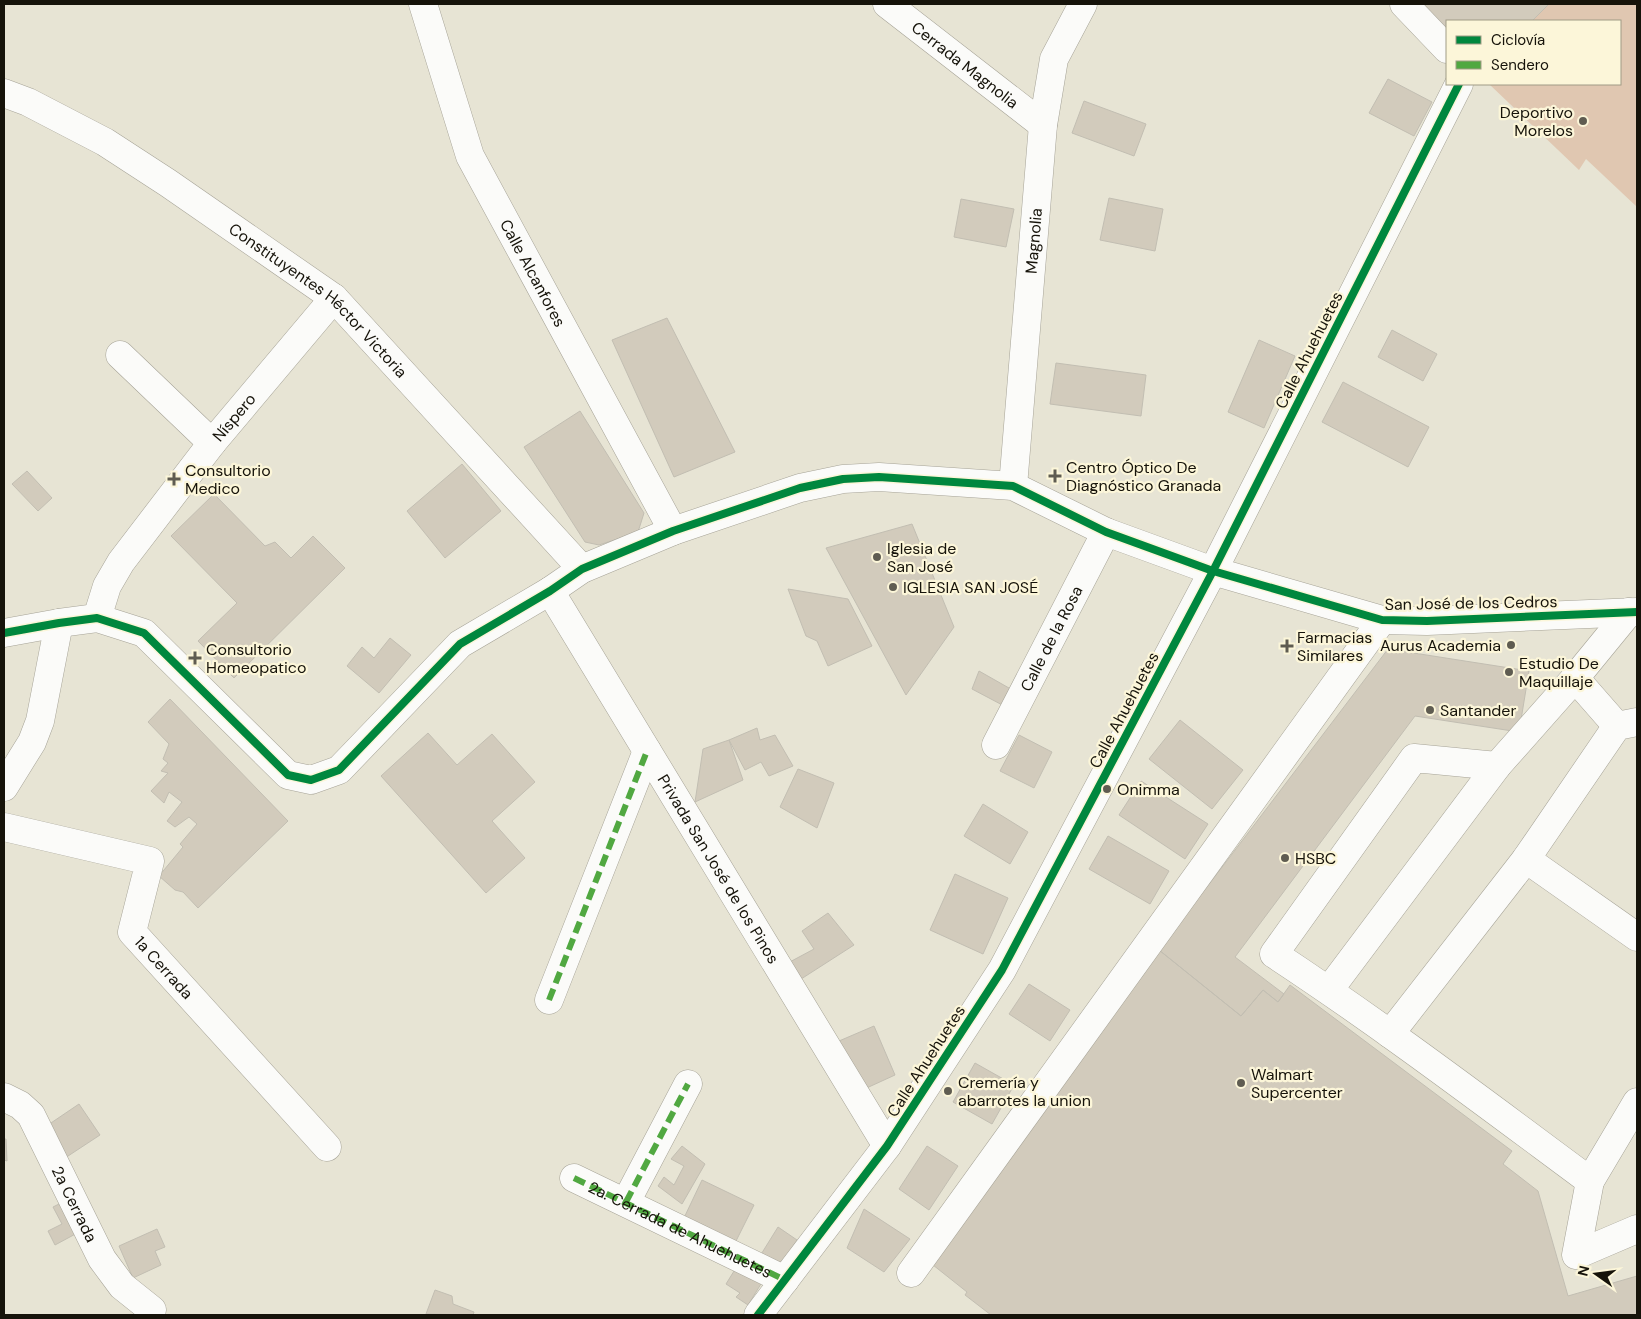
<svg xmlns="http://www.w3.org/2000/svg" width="1641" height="1319" font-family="'DM Sans',sans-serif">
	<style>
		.green { fill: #e0c7b1 }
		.building { fill: #d2cbbc; stroke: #c2beb2 }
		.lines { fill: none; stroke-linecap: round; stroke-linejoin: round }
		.minor-casing { stroke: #a6a397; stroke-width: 29 }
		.minor { stroke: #fbfbf9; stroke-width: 28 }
		.quiet { stroke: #51a841; stroke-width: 6; stroke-dasharray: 12 6; stroke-linecap: butt }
		.cycleway-casing { stroke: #fcf6d9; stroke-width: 11 }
		.cycleway { stroke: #00873e; stroke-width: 8 }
		.poi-dot { fill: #5f5c51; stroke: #fcf6d9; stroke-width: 2 }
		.labels { text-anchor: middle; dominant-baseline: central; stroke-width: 4.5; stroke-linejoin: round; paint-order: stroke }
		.street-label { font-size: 16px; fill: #16130a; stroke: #fcf6d9 }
		.poi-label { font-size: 16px; fill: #16130a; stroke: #fcf6d9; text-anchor: start }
	</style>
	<rect width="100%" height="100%" fill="#e7e4d4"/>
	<path class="green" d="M1405 4H1637V207L1586 159 1579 170 1489 84H1620V21H1447V44Z"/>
	<path class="building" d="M1405 4H1549L1532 21H1447V44Z
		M1388 79 1432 102 1414 136 1369 113Z
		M1084 101 1146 124 1134 156 1072 133Z
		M1109 198 1163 209 1155 251 1100 240Z
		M961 199 1014 209 1006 247 954 237Z
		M667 318 735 452 674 477 612 340Z
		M1392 330 1437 354 1423 381 1378 357Z
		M1259 340 1295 356 1264 428 1228 412Z
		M1056 363 1146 375 1141 416 1050 404Z
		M1343 382 1429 427 1408 467 1322 422Z
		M580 411 644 513 638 532 599 545 585 542 524 447Z
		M462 464 501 511 445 558 407 511Z
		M27 471 52 498 38 511 12 484Z
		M214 494 265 546 275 542 291 558 313 536 345 568 234 678 198 641 237 603 171 536Z
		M912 524 954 627 906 695 826 548Z
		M788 589 848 599 872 646 828 666 817 641 806 636Z
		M390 638 411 655 379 693 347 666 362 647 374 658Z
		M1388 649 1529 671 1519 732 1415 716 1235 957 1284 994 1278 1002 1263 990 1241 1016 1159 950Z
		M979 671 1016 692 1008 708 972 689Z
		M170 699 288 821 198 908 183 892 175 890 159 876 183 847 180 844 197 824 189 817 175 827 167 821 182 802 169 792 164 803 151 791 168 773 161 771 168 763 163 759 169 744 148 722Z
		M1180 720 1243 770 1212 809 1149 759Z
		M757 728 760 740 775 735 793 766 769 776 761 762 745 770 729 740Z
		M428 733 457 765 492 734 535 782 492 821 525 858 486 893 381 776Z
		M1019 735 1052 752 1034 788 1000 771Z
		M729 740 743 780 695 802 703 749Z
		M798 769 834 783 817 828 780 807Z
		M1141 781 1208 824 1185 859 1119 815Z
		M983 804 1028 832 1010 864 964 836Z
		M1108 836 1169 871 1150 904 1089 869Z
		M955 874 1008 898 983 954 930 930Z
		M828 913 854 945 798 981 786 964 814 949 802 931Z
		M1159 950 1241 1016 1263 990 1278 1002 1290 985 1512 1151 1503 1164 1538 1191 1568 1296 1637 1276V1315H991L965 1295 967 1292 933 1265Z
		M1029 984 1070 1010 1050 1041 1009 1014Z
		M874 1026 895 1075 860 1091 839 1041Z
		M975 1063 1014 1085 992 1124 953 1102Z
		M79 1104 100 1135 65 1158 45 1127Z
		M4 1139H6L7 1161 4 1160Z
		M682 1146 705 1164 682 1204 658 1186 664 1177 674 1185 684 1166 671 1159Z
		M927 1146 958 1166 929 1210 899 1189Z
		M702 1180 754 1205 734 1245 683 1220Z
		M65 1201 81 1231 55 1245 48 1231 62 1224 53 1207Z
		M864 1209 910 1239 884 1272 847 1248Z
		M778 1227 797 1240 779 1268 760 1256Z
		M157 1229 165 1247 155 1251 161 1265 133 1278 119 1246Z
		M739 1263 764 1279 748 1305 736 1297 740 1293 726 1284Z
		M435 1290 452 1296 453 1304 474 1312 473 1315 426 1314Z"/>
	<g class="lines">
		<g class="minor-casing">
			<g id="minor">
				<path id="s1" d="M423 4 470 156 673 531"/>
				<path id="s2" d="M887 4 1043 125"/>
				<path d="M1404 4 1447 49"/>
				<path id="s3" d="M4 93 28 102 105 142 168 183 334 298 582 569"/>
				<path d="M120 355 212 443"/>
				<path id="s4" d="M1013 486 1043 125 1054 59 1083 4"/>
				<path id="s5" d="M550 591 887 1146"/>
				<path id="s6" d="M97 618 107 586 121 562 212 443 334 298"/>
				<path d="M4 633 59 623 97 618 144 633 288 775 311 780 339 770 460 644 550 591 582 569 673 531 800 488 843 479 879 477 1013 486 1106 532 1213 571 1382 620 1427 621 1637 612"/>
				<path d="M1575 678 1617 726"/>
				<path id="s7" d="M996 745 1106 532"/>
				<path d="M1497 766 1414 758 1274 954C1382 1025 1486 1104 1590 1181"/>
				<path d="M4 787 32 742 40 721 59 623"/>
				<path id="s8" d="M4 827 150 861 132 932 327 1147"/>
				<path d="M1526 859 1637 937"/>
				<path d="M1329 990 1497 766 1575 678 1629 612"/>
				<path d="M549 1000 647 751"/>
				<path d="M1390 1034 1526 859 1617 726 1637 722"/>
				<path id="s9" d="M4 1097 20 1105 31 1115 102 1259 122 1286 152 1310"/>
				<path d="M1637 1102 1590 1181 1576 1255 1637 1229"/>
				<path id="s10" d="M574 1178 785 1280"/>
				<path d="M626 1202 688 1084"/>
				<path d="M911 1273 1382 620"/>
				<path d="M758 1315 887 1146 1002 970 1213 571 1459 84"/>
			</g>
		</g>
		<use href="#minor" class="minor"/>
		<path class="quiet" d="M549 1000 647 751
			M574 1178 785 1280
			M626 1202 688 1084"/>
		<g class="cycleway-casing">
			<path id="cycleway" d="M4 633 59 623 97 618 144 633 288 775 311 780 339 770 460 644 550 591 582 569 673 531 800 488 843 479 879 477 1013 486 1106 532 1213 571 1382 620 1427 621 1637 612
				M758 1315 887 1146 1002 970 1213 571 1459 84"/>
		</g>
		<use href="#cycleway" class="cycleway"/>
	</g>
	<g class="poi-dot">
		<circle cx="1583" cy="121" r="5"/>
		<path d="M1052.5 468.5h5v5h5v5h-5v5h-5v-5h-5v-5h5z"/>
		<path d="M171.5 471.5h5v5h5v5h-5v5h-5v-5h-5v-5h5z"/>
		<circle cx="877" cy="557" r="5"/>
		<circle cx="893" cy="587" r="5"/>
		<circle cx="1511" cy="645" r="5"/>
		<path d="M1284.5 638.5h5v5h5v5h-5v5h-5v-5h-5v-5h5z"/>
		<path d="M192.5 650.5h5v5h5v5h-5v5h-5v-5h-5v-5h5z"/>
		<circle cx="1509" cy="672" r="5"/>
		<circle cx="1430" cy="710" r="5"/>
		<circle cx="1107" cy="789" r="5"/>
		<circle cx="1285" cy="858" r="5"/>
		<circle cx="1241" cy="1083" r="5"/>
		<circle cx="948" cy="1091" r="5"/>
	</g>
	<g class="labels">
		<g class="street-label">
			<text stroke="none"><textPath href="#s2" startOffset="99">Cerrada Magnolia</textPath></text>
			<text stroke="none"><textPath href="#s4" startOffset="246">Magnolia</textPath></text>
			<text stroke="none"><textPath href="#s1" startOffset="292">Calle Alcanfores</textPath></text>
			<text stroke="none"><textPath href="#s3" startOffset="379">Constituyentes Héctor Victoria</textPath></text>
			<text transform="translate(1309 350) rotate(-63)">Calle Ahuehuetes</text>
			<text stroke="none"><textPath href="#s6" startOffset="245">Níspero</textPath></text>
			<text transform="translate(1471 603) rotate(-1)">San José de los Cedros</text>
			<text stroke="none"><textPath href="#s7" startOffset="120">Calle de la Rosa</textPath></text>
			<text transform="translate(1124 710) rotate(-62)">Calle Ahuehuetes</text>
			<text stroke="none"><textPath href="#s5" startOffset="325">Privada San José de los Pinos</textPath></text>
			<text stroke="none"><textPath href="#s8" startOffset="271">1a Cerrada</textPath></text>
			<text transform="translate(926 1061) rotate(-57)">Calle Ahuehuetes</text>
			<text stroke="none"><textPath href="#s9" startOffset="132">2a Cerrada</textPath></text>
			<text stroke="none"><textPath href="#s10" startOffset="118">2a. Cerrada de Ahuehuetes</textPath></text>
		</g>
		<g class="poi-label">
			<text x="1573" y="112" text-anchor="end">Deportivo<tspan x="1573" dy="18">Morelos</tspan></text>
			<text x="1066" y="467">Centro Óptico De<tspan x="1066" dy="18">Diagnóstico Granada</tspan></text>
			<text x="185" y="470">Consultorio<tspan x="185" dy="18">Medico</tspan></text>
			<text x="887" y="548">Iglesia de<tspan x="887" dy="18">San José</tspan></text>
			<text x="903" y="587">IGLESIA SAN JOSÉ</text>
			<text x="1297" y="637">Farmacias<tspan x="1297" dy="18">Similares</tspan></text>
			<text x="1501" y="645" text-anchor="end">Aurus Academia</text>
			<text x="206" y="649">Consultorio<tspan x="206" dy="18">Homeopatico</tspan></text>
			<text x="1519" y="663">Estudio De<tspan x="1519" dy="18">Maquillaje</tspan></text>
			<text x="1440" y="710">Santander</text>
			<text x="1117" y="789">Onimma</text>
			<text x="1295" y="858">HSBC</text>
			<text x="1251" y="1074">Walmart<tspan x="1251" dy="18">Supercenter</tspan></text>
			<text x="958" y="1082">Cremería y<tspan x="958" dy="18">abarrotes la union</tspan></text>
		</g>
	</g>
	<rect width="1641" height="1319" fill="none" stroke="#16130a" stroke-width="10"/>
	<rect x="1446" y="20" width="175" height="65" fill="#fcf6d9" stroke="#a09b86"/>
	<rect x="1456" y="36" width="25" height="8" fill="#00873e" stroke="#a09b86"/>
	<text x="1491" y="45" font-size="15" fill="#16130a">Ciclovía</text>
	<rect x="1456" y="61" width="25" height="8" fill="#51a841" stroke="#a09b86"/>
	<text x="1491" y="70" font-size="15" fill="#16130a">Sendero</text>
	<g transform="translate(1596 1274) rotate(284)" stroke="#fcf6d9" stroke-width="4" paint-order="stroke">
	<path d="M0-4L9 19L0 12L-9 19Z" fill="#16130a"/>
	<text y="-8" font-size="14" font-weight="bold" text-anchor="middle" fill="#16130a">N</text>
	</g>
</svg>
